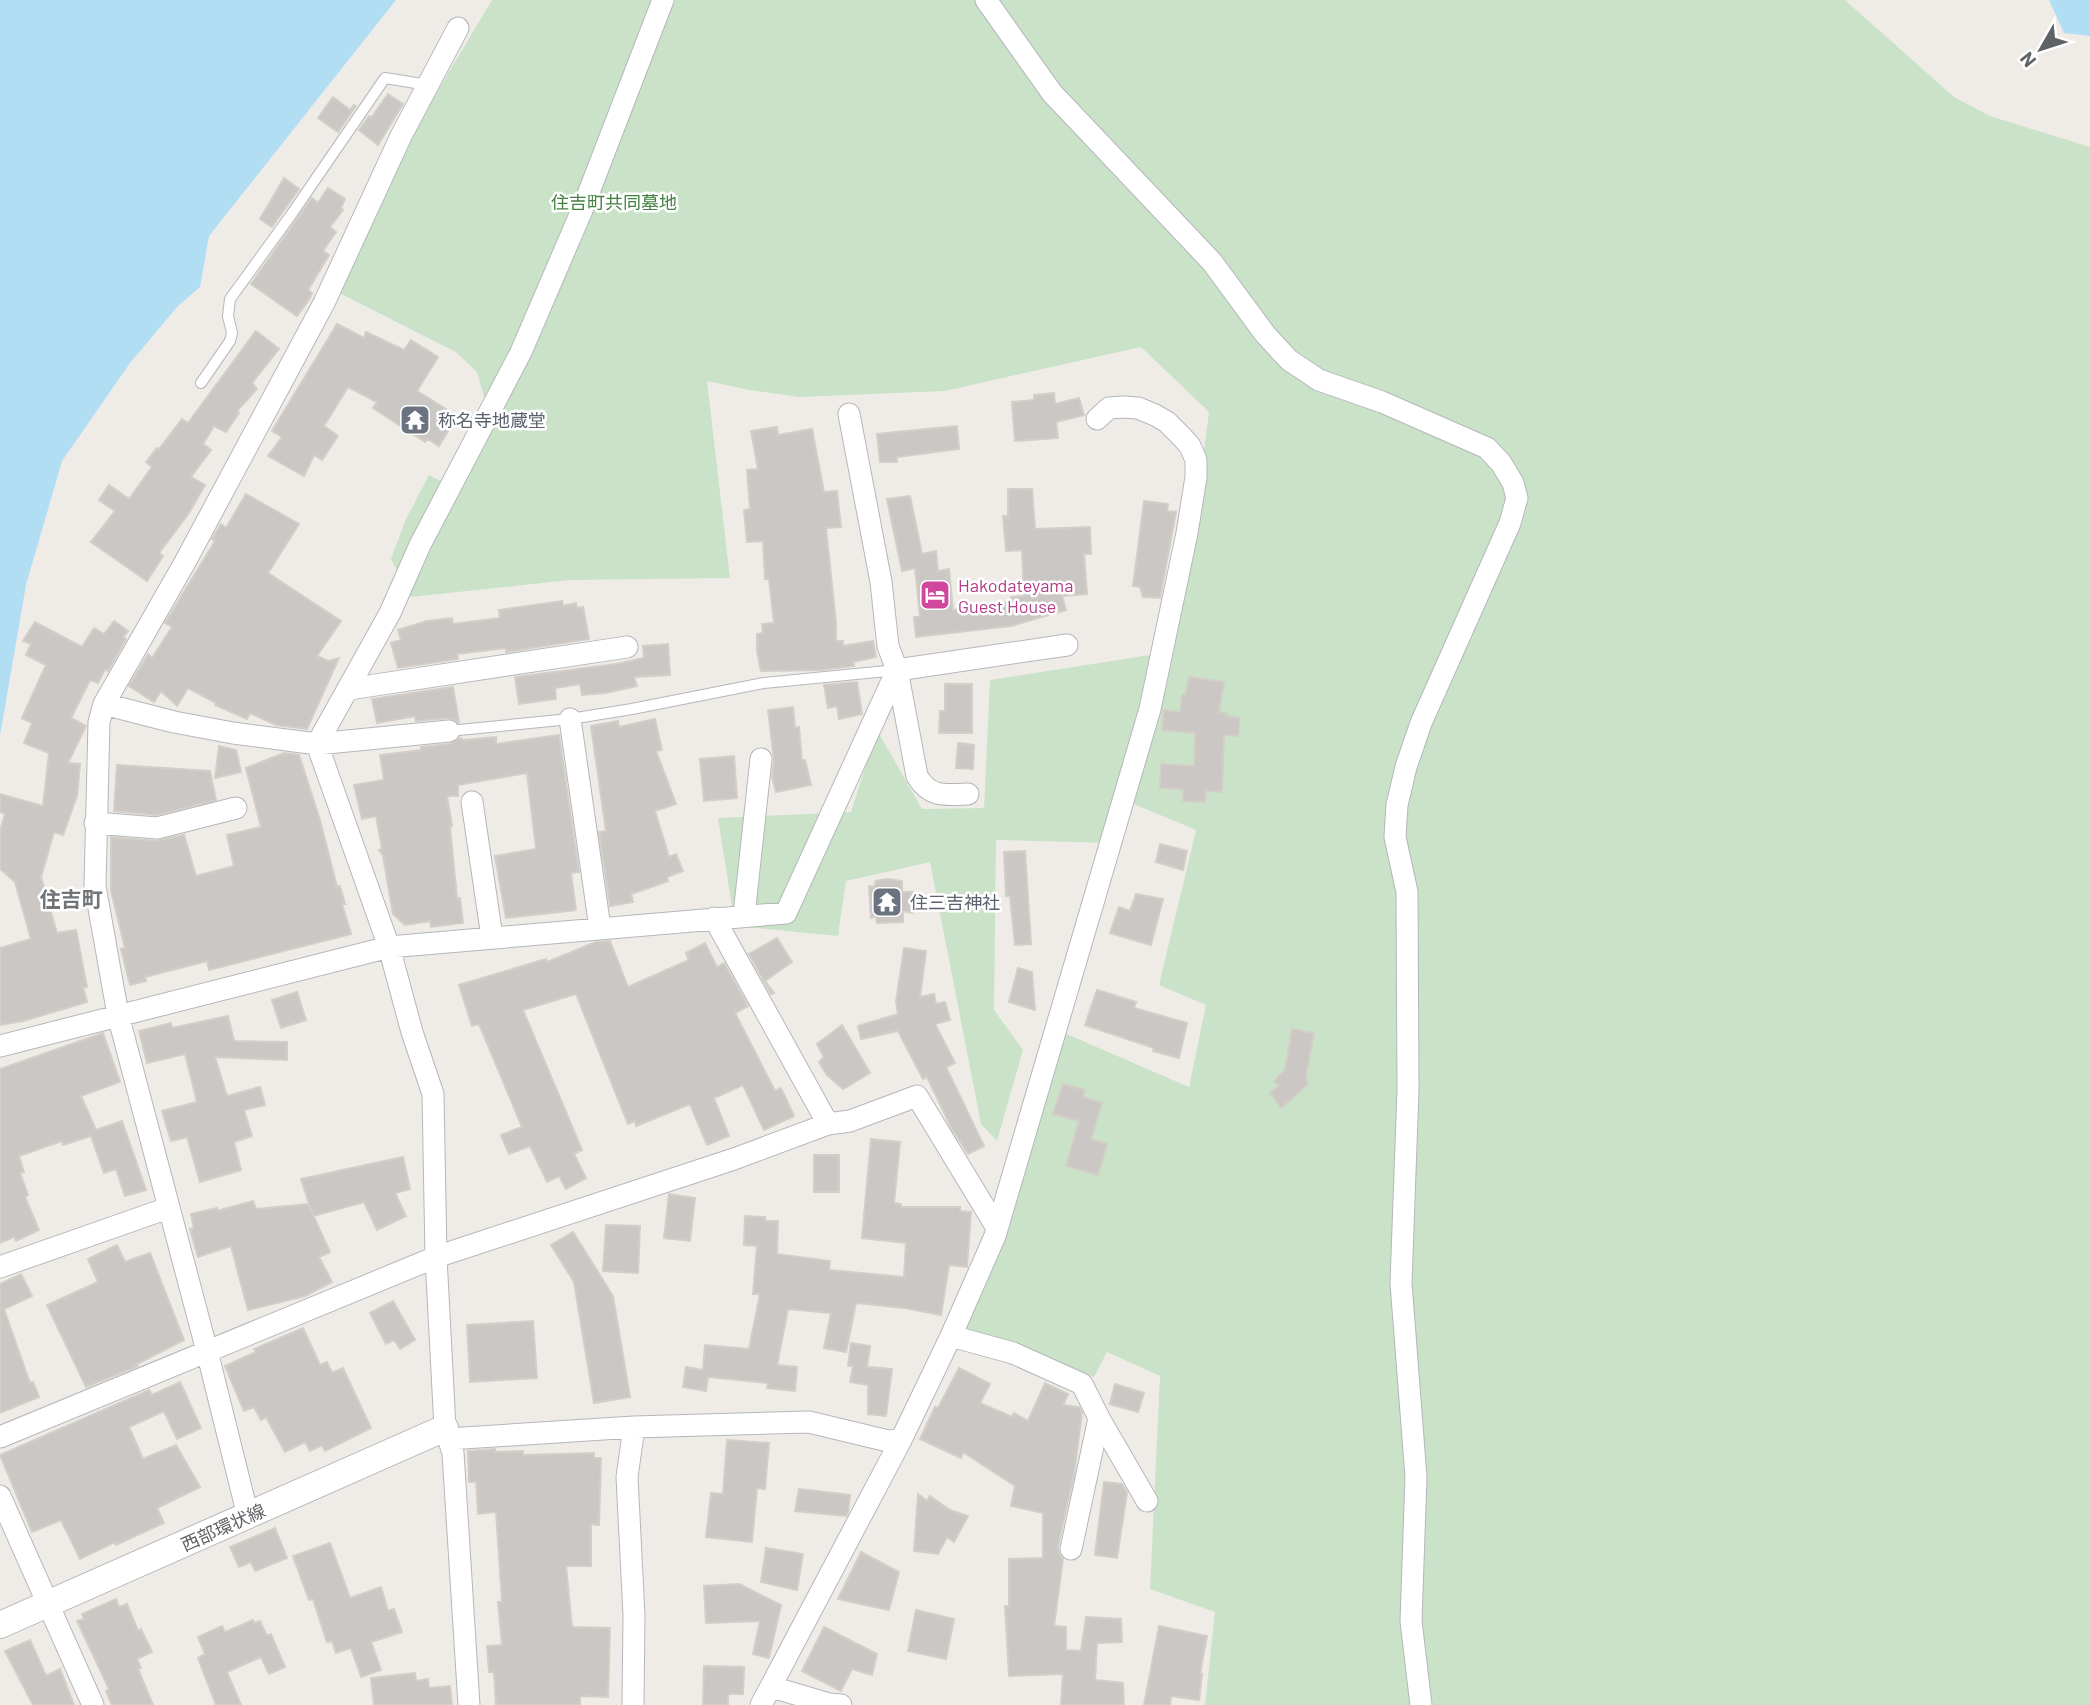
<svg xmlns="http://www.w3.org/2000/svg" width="2090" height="1705" font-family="Barlow,'Noto Sans JP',sans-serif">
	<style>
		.green { fill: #cae3c8 }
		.water { fill: #b2def4 }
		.building { fill: #cac7c4; stroke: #d3cec7; stroke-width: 2 }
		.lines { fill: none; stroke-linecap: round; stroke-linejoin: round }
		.service-casing { stroke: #b4b7ba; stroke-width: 12 }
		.minor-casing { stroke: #b4b7ba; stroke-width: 23 }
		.tertiary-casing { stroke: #b4b7ba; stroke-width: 28 }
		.service { stroke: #fff; stroke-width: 10 }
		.minor { stroke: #fff; stroke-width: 21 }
		.tertiary { stroke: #fff; stroke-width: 26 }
		.labels { text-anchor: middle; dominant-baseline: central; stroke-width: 5; stroke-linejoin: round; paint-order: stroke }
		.park-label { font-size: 18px; fill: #458242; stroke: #fff }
		.worship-label { font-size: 18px; fill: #5b616d; stroke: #fff; text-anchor: start }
		.hotel-label { font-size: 18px; fill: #b23c85; stroke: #fff; text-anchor: start }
		.street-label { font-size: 18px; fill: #5f6366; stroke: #fff }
		.quarter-label { font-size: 21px; font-weight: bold; fill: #707477; stroke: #fff }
	</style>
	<rect width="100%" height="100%" fill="#efece8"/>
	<path class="green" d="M492 0H1845L1954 97 1990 116 2090 147V1705H1205L1215 1612 1150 1589 1160 1376 1107 1352 1094 1377 1016 1344 964 1328 1062 1032 1189 1087 1206 1005 1159 985 1196 830 1129 802 1111 843 996 840 994 1010 1023 1050 997 1141 981 1124 930 862 846 881 838 936 735 926 718 818 851 812 877 730 922 809 984 808 990 680 1169 652 1192 539 1209 412 1141 347 945 391 799 397 749 390 707 381 730 578 570 580 411 597 391 559 406 519 429 475 455 488 489 415 477 372 456 352 335 291 394 169 410 144 407 142Z"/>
	<path class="water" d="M0 0H396L209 236 200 287 178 306 130 363 62 461 26 585 0 736Z
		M2049 0H2090V36L2064 33Z"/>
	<path class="building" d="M388 94 403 104 378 145 359 130 369 116 371 118Z
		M333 97 350 110 354 105 356 106 338 132 318 118Z
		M284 178 299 189 272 227 260 219Z
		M328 188 345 199 341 208 343 210 330 227 336 232 323 251 329 255 308 290 312 293 310 298 297 316 251 284 312 198 318 203Z
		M337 324 364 338 366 332 404 350 411 340 438 357 417 391 457 416 439 446 428 439 425 442 373 408 377 402 348 387 324 426 338 436 322 460 314 455 304 476 268 456 282 437 272 431Z
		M256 331 279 349 252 383 257 389 237 411 239 413 226 432 214 426 203 444 211 450 191 477 205 485 189 513 159 553 163 556 147 581 91 542 115 511 99 500 109 485 129 499 152 467 146 462 157 448 159 449 182 419 188 423Z
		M1054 393 1055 404 1079 398 1084 415 1056 422 1058 438 1015 441 1012 402 1034 400V395Z
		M957 426 959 449 897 457V462H880L877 434Z
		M777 427 778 435 812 429 824 492 837 491 841 527 826 528 836 623V641H843V646L873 641 876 657 853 662 854 666 820 670 761 671 757 651V634L763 633 762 624 774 623 769 579H765L763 541 747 542 744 510 750 509 747 470 758 469 751 431Z
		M1008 489H1032L1035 529 1090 527 1091 554H1084L1087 594 1062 596 1066 610 1011 626 916 637 914 617H920L915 568 902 571 887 499 910 496 922 554 936 551 938 571 949 569 953 610 1012 602 1011 597 1024 596 1022 550 1006 551 1003 516H1008Z
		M246 494 299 524 268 573 341 621 317 656 328 661 339 658 307 729 276 725 250 713 247 719 215 705 216 703 188 688 177 706 161 691 154 702 129 686 148 654 152 658 172 627 165 623 215 541 212 539 221 524 226 528Z
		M1144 501 1168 504 1167 511 1176 512 1160 598 1143 597 1140 587 1133 586Z
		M562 601 563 606 576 603 577 608 583 607 589 639 506 652V648L457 654 458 659 398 668 391 643 401 640 398 630 427 621 452 618 453 624 500 618 499 610Z
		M114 621 128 631 123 637 126 639 108 671 105 669 98 683 90 680 71 718 86 726 68 763 80 764 77 796 63 835 54 832 41 877 57 933 76 930 87 987H83L87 1002 23 1021 0 1025V948L31 939 15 882 0 869V831L5 814 0 812V794L43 806 49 753 24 743 32 723 22 718 46 665 26 655 31 644 23 641 35 622 82 647 94 628 104 634Z
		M668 644 670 675 634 677 637 686 605 693 582 695 580 684 555 688 556 699 519 704 515 677 616 664 644 658 643 646Z
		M1189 677 1224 682 1219 712 1227 713 1226 716 1240 718 1238 736 1224 735 1222 792 1206 791 1205 802 1183 801V789L1160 788 1161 764 1194 766 1195 733 1162 730 1164 710 1180 712 1182 694H1186Z
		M857 682 862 714 839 719 837 706 828 708 824 685Z
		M945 684H972V733H939L940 711H945Z
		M453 687 459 722 448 718 416 721 415 716 377 723 372 699Z
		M793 707 795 728 799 727 802 761 805 760 811 785 776 792 772 777 774 760 768 710Z
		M655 719 662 750 656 751 676 804 655 811 669 857 676 854 683 871 667 877 668 881 631 894 633 902 610 906 599 832 606 831 591 726 618 721 619 727Z
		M559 735 579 872 571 873 576 910 506 918 495 856 536 849 527 773 458 785V796H447L452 826H450L457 898H460L463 923 431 927 430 921 405 925 393 914 383 856 379 850 382 849 376 816 362 819 354 785 384 780 380 755 421 750V747L450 744 460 738 463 740 496 737V744Z
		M958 743 974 745 973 769 956 768Z
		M219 746 236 750 241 772 215 778Z
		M284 753 299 755 320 820 337 887 340 886 345 904H342L351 934 209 970 207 961 145 977 146 981 130 985 121 949 125 948 111 891V837L156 841 184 835 196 876 234 866 227 835 261 827 246 768Z
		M734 756 737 798 704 801 700 759Z
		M117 765 210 771 216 800 156 815 114 811Z
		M1160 844 1187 851 1183 870 1156 862Z
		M1025 851 1031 944 1015 945 1010 896H1006L1004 852Z
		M888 879 902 881V892H913V913L903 911V922L877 923 876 916 871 918 869 886 874 887 876 881Z
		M1136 894 1163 899 1151 945 1110 933 1119 907 1130 911Z
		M777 938 792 962 765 981 774 993 771 994 749 954Z
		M610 941 628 987 689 960 686 953 705 943 717 967 724 963 748 1006 735 1013 775 1091 781 1088 794 1116 764 1130 743 1085 714 1098 729 1136 707 1145 690 1104 636 1126 635 1121 628 1124 576 994 523 1010 582 1150 574 1154 586 1178 566 1189 559 1176 547 1182 530 1146 509 1154 501 1135 522 1127 479 1024 472 1026 459 985 546 959 547 962 596 942Z
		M904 948 926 951 920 997 934 994 936 1004 945 1002 950 1020 935 1024 955 1063 946 1067 984 1146 968 1154 952 1129 927 1077 923 1079 898 1031 861 1039 858 1026 898 1014 896 1002Z
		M1018 968 1032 972 1035 1010 1009 1002Z
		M1097 990 1136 1002 1134 1008 1187 1023 1179 1058 1153 1051 1154 1048 1085 1025Z
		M297 992 306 1020 281 1028 272 1000Z
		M228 1016 234 1041 287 1042V1060L215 1057 227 1096 260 1087 265 1105 244 1110 252 1136 234 1142 241 1170 200 1182 187 1137 171 1141 162 1111 197 1102 185 1054 147 1063 139 1031 171 1023 172 1028Z
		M842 1025 870 1073 843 1089 827 1075 819 1062 824 1057 817 1044Z
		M1292 1029 1314 1033 1306 1076 1308 1084 1281 1108 1270 1093 1279 1086 1274 1081 1285 1070Z
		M103 1033 120 1082 81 1096 96 1130 122 1121 146 1190 125 1196 116 1169 104 1173 91 1136 63 1145 62 1141 19 1156 24 1172 20 1173 28 1195 25 1197 39 1230 16 1241 14 1237 0 1243V1069Z
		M1063 1084 1085 1090 1083 1097 1102 1103 1091 1139 1107 1144 1098 1175 1066 1166 1079 1121 1053 1114Z
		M871 1139 900 1142 894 1203 901 1204V1207H960V1211L971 1212 967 1267 949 1265 941 1315 905 1308 856 1303 846 1352 824 1348 831 1313 788 1309 777 1365 797 1367 795 1391 767 1388 768 1383 708 1377 706 1391 683 1387 686 1367 703 1370 705 1345 749 1349 760 1294H753L757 1246 744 1245 745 1216 765 1217V1221H778L777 1254 830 1261 829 1270 904 1277 906 1243 862 1238Z
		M814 1155H839V1192H814Z
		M403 1157 410 1189 395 1193 406 1216 377 1230 364 1202 313 1216 301 1179Z
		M669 1194 695 1198 690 1241 664 1238Z
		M253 1201 256 1209 308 1204 330 1252 319 1257 332 1282 305 1296 248 1310 231 1246 198 1257 190 1229 194 1228 191 1214 217 1208V1211Z
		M606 1225 640 1226 638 1273 603 1271Z
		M573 1232 613 1296 630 1397 594 1403 574 1282 551 1245Z
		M117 1245 125 1262 150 1253 184 1340 137 1364 138 1366 86 1387 47 1305 98 1282 88 1259Z
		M21 1274 32 1296 4 1309 30 1383 33 1382 39 1397 0 1413V1284Z
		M393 1301 415 1340 400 1349 394 1340 386 1344 370 1313Z
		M533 1321 537 1378 470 1382 467 1325Z
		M303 1328 320 1365 327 1362 332 1373 343 1368 371 1428 325 1451 322 1445 310 1451 305 1442 285 1452 266 1417 261 1420 254 1407 244 1411 225 1366 256 1352 254 1349Z
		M851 1343 870 1346 867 1367 892 1369 886 1416 868 1414V1385L850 1382 853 1366H848Z
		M959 1368 990 1384 980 1403 1012 1417 1014 1413 1028 1421 1045 1383 1068 1394 1063 1405 1079 1407 1082 1413 1074 1474 1058 1546 1059 1554 1063 1559 1054 1626 1066 1627V1650L1081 1651 1086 1617 1121 1619 1122 1642 1097 1643 1095 1680 1123 1683 1124 1705H1061L1063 1674 1009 1676 1005 1606H1009V1559L1043 1558V1513L1011 1506 1015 1486 963 1452 961 1458 920 1439 935 1407 938 1408Z
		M180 1382 201 1428 177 1439 164 1411 129 1427 143 1459 176 1445 200 1487 157 1508 164 1523 116 1545 115 1542 80 1559 61 1520 32 1532 0 1455 149 1390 152 1395Z
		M1115 1384 1144 1393 1138 1412 1110 1404Z
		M727 1440 769 1443 765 1489 757 1488 752 1542 706 1537 711 1493 723 1494Z
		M495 1449V1452L523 1451V1455L594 1453V1458H601L599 1525 591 1524V1566H566L572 1627 610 1628 608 1697 580 1696V1705H496L494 1672H489L487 1646 502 1645 498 1602H502L496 1512 478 1514 476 1482H469L468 1451Z
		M1104 1482 1122 1484 1127 1493 1117 1558 1095 1555Z
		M799 1489 850 1495 848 1512 846 1516 795 1511Z
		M918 1494 927 1501 930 1496 950 1510 968 1516 954 1542 947 1537 938 1554 914 1551Z
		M275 1528 287 1558 255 1571 251 1562 239 1567 230 1547Z
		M330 1543 350 1598 381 1587 388 1611 394 1609 402 1632 371 1642 381 1670 361 1677 351 1648 336 1653 332 1641 327 1642 313 1599 309 1600 293 1556Z
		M766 1548 803 1554 797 1590 761 1582Z
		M861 1552 899 1572 889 1610 838 1599Z
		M739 1584 781 1605 769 1658 753 1654 760 1621 706 1623 704 1586Z
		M116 1599 119 1607 127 1604 138 1631 141 1629 152 1652 137 1659 141 1668 138 1669 153 1705H112L106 1691 109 1689 77 1621 84 1619 82 1614Z
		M916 1610 954 1619 946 1659 908 1651Z
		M253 1620 254 1623 260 1621 267 1636 271 1634 285 1667 269 1674 261 1657 227 1672 241 1705H216L198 1658 205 1654 198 1637 222 1626 225 1632Z
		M1159 1626 1207 1636 1200 1674H1202L1199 1700 1171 1696 1170 1705H1144Z
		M824 1627 877 1654 872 1675 852 1669 841 1691 802 1671Z
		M30 1640 46 1676 60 1669 74 1705H33L5 1651Z
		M704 1666 744 1667 743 1694H728V1705H703Z
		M415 1673 416 1681 428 1679 429 1688 450 1686 452 1705H374L371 1678Z"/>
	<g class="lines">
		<g class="service-casing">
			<path id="service" d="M201 383 230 341 232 333 228 316 230 299 291 215 385 78 428 85
				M464 420 481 429
				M449 731 570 719 632 709 764 683 897 670"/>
		</g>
		<g class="minor-casing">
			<path id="minor" d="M986 0 1052 93 1212 262 1265 334 1289 360 1319 380 1382 402 1487 448 1501 463 1513 483 1517 498 1510 523 1421 723 1406 767 1397 805 1395 837 1407 892 1408 1090 1401 1283 1416 1477 1411 1621 1421 1705
				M849 414 881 582 888 646 897 670 917 776C930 798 945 795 968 794
				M897 670 1067 645
				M349 689 627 647
				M104 704 174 722 233 733 317 744 449 731
				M570 719 600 928
				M472 802 492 937
				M95 823 157 828 236 808
				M744 915 761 759
				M714 918 828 1124
				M0 1046 389 947 786 913 897 670
				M0 1267 168 1208
				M951 1336 1013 1353 1082 1384 1099 1418 1147 1501
				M0 1437 436 1257 734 1159 828 1124 850 1121 917 1096 997 1228
				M448 1439 634 1427 809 1422 888 1441 901 1440
				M0 1496 93 1705
				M248 1516 207 1351 118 1015 95 886 99 722 104 704 184 564 324 303 401 136 458 28
				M1071 1549 1099 1418
				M772 1687 829 1704 841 1705
				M469 1705 453 1453 445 1428 436 1257 433 1094 412 1032 389 947 317 744 390 613 420 545 521 352 582 210 663 0
				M633 1705 634 1615 627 1477 634 1427
				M761 1705 901 1440 951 1336 995 1236 1150 709 1187 533 1196 477V460L1190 446 1182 437 1167 422 1155 415 1138 408 1123 407 1109 408 1097 419"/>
		</g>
		<g class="tertiary-casing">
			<path id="tertiary" d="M0 1625 445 1428"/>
		</g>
		<use href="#service" class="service"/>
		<use href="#minor" class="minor"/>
		<use href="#tertiary" class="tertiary"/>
	</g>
	<defs>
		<g id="temple-square" transform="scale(1.575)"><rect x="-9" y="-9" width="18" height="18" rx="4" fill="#6b7280" stroke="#fff"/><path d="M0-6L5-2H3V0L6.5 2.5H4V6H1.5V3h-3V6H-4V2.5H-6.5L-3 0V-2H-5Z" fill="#fff"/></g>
		<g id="hotel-square" transform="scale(1.575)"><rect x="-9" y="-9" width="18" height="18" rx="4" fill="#d1479c" stroke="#fff"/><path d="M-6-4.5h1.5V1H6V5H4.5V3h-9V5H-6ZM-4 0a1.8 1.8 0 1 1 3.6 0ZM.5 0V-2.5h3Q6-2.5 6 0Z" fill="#fff"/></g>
	</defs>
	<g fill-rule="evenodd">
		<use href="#temple-square" x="415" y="420"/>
		<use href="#hotel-square" x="935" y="595"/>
		<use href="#temple-square" x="887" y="902"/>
	</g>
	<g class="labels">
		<g class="park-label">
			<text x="614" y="202">住吉町共同墓地</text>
		</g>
		<g class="worship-label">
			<text x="438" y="420">称名寺地蔵堂</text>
			<text x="910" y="902">住三吉神社</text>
		</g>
		<g class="hotel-label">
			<text x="958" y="585">Hakodateyama<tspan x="958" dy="21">Guest House</tspan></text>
		</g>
		<g class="street-label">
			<text transform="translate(223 1527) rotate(-24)">西部環状線</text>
		</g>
		<g class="quarter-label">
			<text x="71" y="898">住吉町</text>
		</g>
	</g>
	<g transform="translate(2041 49) rotate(231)" stroke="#ffffff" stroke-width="5" paint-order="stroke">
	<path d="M0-5L12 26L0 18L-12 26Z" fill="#5f6366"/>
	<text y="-10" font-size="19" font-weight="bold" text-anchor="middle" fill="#5f6366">N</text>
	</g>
</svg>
